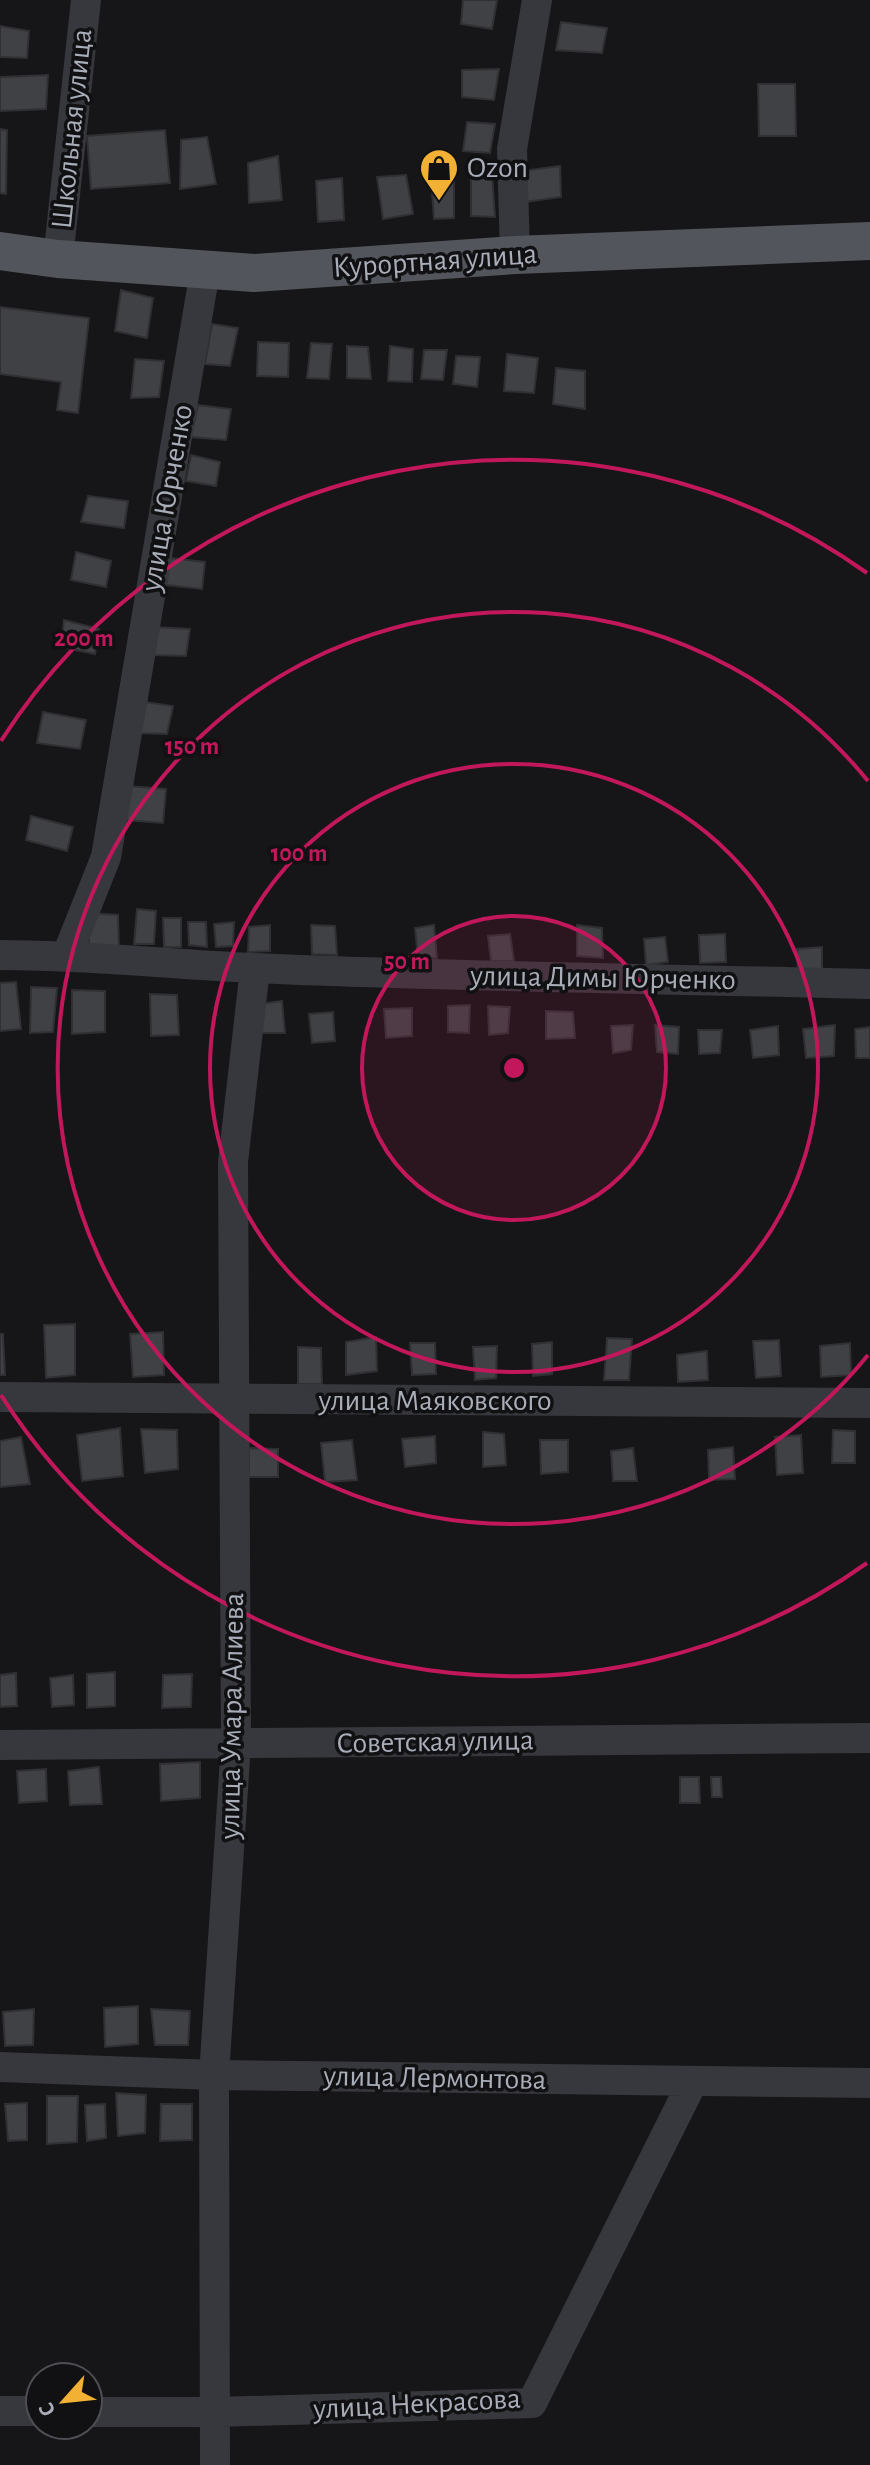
<svg xmlns="http://www.w3.org/2000/svg" width="870" height="2465" font-family="'Alegreya Sans',sans-serif">
	<style>
		.building { fill: #404145; stroke: #303034; stroke-width: 2 }
		.lines { fill: none; stroke-linecap: round; stroke-linejoin: round }
		.minor { stroke: #37383d; stroke-width: 30 }
		.major { stroke: #53555c; stroke-width: 38 }
		.ring { fill: none; stroke: #c2185b; stroke-width: 4 }
		.labels { text-anchor: middle; dominant-baseline: central; stroke-width: 7; stroke-linejoin: round; paint-order: stroke }
		.street-label { font-size: 30px; fill: #a8adb8; stroke: #111113 }
		.poi-label { font-size: 30px; fill: #a8adb8; stroke: #111113; text-anchor: start }
		.centre { fill: #c2185b; stroke: #111113; stroke-width: 4 }
		.ring-label { font-size: 24px; text-anchor: middle; font-weight: bold; fill: #c2185b; stroke: #111113; stroke-width: 7; stroke-linejoin: round; paint-order: stroke }
	</style>
	<rect width="100%" height="100%" fill="#161618"/>
	<path class="building" d="M463 0H497L492 29 461 24Z
		M561 22 607 28 602 53 556 50Z
		M0 26 29 31 27 58 0 57Z
		M499 69 494 100 462 97V70Z
		M48 75 46 109 0 111V77Z
		M758 84H795L796 136H759Z
		M467 122 495 124 490 153 463 151Z
		M0 129 7 130 6 194 0 193Z
		M165 130 170 183 91 189 87 136Z
		M207 137 216 184 180 189 181 140Z
		M278 156 282 200 249 203 248 163Z
		M560 166 561 197 525 202 522 171Z
		M454 173V218L434 219 431 178Z
		M406 175 413 214 383 219 377 177Z
		M492 175 495 217 471 216V176Z
		M342 178 344 220 318 222 316 181Z
		M121 290 153 298 147 338 115 331Z
		M0 307 89 318 78 413 57 410 61 382 0 374Z
		M212 324 238 328 230 366 205 364Z
		M258 342 289 343 288 377 257 376Z
		M311 343 332 344 329 379 307 378Z
		M347 346 368 347 371 379 347 378Z
		M390 346 413 349 412 382 388 381Z
		M424 350H447L443 380 421 379Z
		M507 354 538 358 534 393 504 391Z
		M456 356 480 357 477 387 453 384Z
		M135 359 164 361 159 397 131 398Z
		M556 368 585 371V409L553 404Z
		M198 405 231 409 226 440 191 437Z
		M191 455 220 462 216 486 186 481Z
		M88 496 128 501 124 528 81 522Z
		M76 552 111 561 106 587 71 580Z
		M170 558 205 562 202 589 166 585Z
		M64 620 99 629 95 654 61 647Z
		M154 627 190 629 186 656 154 655Z
		M138 701 173 706 167 734 135 733Z
		M43 712 86 720 80 749 37 743Z
		M127 786 166 789 163 823 125 820Z
		M31 816 73 827 67 851 26 840Z
		M137 909 156 911 154 944H134Z
		M89 913 118 915 119 948H89Z
		M163 918H181V947H164Z
		M188 922H206L207 947 189 945Z
		M234 922 233 946 216 947 214 924Z
		M270 925V951L248 952 249 927Z
		M311 925 335 926 337 955 312 954Z
		M434 925 437 958 418 959 415 928Z
		M577 925 602 928 603 958 577 956Z
		M510 934 514 961H491L488 936Z
		M725 934 726 962 700 963 699 935Z
		M665 937 668 962 646 965 644 939Z
		M822 947V972H798L797 949Z
		M16 982 21 1029 0 1031V983Z
		M31 987 57 988 53 1032 30 1033Z
		M72 990 105 991V1032L72 1034Z
		M150 994 177 995 179 1035 151 1036Z
		M282 1001 285 1033H257L252 1005Z
		M470 1005 469 1033 448 1032V1006Z
		M488 1006 510 1007 508 1033 489 1035Z
		M412 1008V1036L386 1038 384 1009Z
		M546 1011 573 1012 575 1038 546 1039Z
		M333 1012 335 1041 312 1043 309 1014Z
		M633 1025 631 1050 613 1053 611 1026Z
		M655 1025 679 1027 678 1054 657 1052Z
		M835 1025 834 1056 806 1058 803 1029Z
		M778 1026 779 1055 753 1058 750 1030Z
		M870 1027V1058H856L855 1029Z
		M698 1030H722L720 1053 699 1054Z
		M75 1324V1375L46 1378 44 1325Z
		M163 1332 164 1375 133 1377 130 1334Z
		M0 1334H3L5 1375H0Z
		M376 1337 377 1371 346 1375V1342Z
		M607 1338 632 1339 629 1380H604Z
		M779 1340 781 1376 756 1378 753 1341Z
		M552 1342V1374L533 1376 532 1344Z
		M410 1343H435L436 1374 412 1375Z
		M850 1343 851 1375 821 1377 820 1346Z
		M497 1346 496 1378 475 1380 473 1347Z
		M298 1347 321 1348 322 1384H298Z
		M707 1351 708 1380 678 1382 677 1355Z
		M120 1428 123 1476 82 1481 77 1435Z
		M141 1429 177 1430 178 1469 145 1473Z
		M833 1430 855 1431V1463H832Z
		M483 1432 504 1434 506 1465 483 1467Z
		M801 1435 803 1473 777 1475 775 1437Z
		M435 1436 436 1463 405 1467 402 1439Z
		M21 1437 30 1484 0 1487V1441Z
		M352 1440 357 1480 325 1482 321 1443Z
		M540 1440H568V1472L541 1474Z
		M733 1447 735 1479 709 1480 708 1450Z
		M249 1448 278 1449V1477H249Z
		M633 1448 637 1481H613L611 1451Z
		M115 1672V1706L87 1708V1674Z
		M16 1673 17 1706 0 1707V1675Z
		M192 1674 191 1707 162 1708 163 1675Z
		M73 1675 74 1705 52 1707 50 1678Z
		M200 1762V1798L161 1801 160 1764Z
		M99 1767 102 1804 70 1805 68 1771Z
		M46 1769 47 1801 19 1803 17 1771Z
		M680 1777H699L700 1803H680Z
		M711 1777H721L722 1797H712Z
		M138 2006V2044L105 2047 104 2008Z
		M34 2009 33 2045 5 2046 3 2012Z
		M151 2009 190 2011 188 2045H155Z
		M116 2093 146 2095 145 2133 118 2136Z
		M47 2096H78L77 2142 47 2144Z
		M27 2103V2140L8 2141 5 2104Z
		M105 2104 106 2138 87 2141 85 2105Z
		M161 2104H192V2140L160 2141Z"/>
	<g class="lines">
		<path class="minor" d="M515 255 512 149 537 0
			M58 259 86 0
			M0 955C93 955 185 966 278 969 475 977 673 979 870 984
			M67 955 106 857 205 271
			M0 1397 870 1403
			M0 1745 870 1738
			M0 2067 214 2075 870 2083
			M0 2411H40
			M88 2412H215L532 2403 693 2081
			M215 2465 214 2075 236 1744 233 1162 255 969"/>
		<path class="major" d="M0 251 58 259 254 273 515 255 870 241"/>
	</g>
	<circle cx="514" cy="1068" r="152" fill="#c2185b" fill-opacity=".12"/>
	<g class="ring">
		<circle cx="514" cy="1068" r="152"/>
		<circle cx="514" cy="1068" r="304"/>
		<path d="M868 1355A456 456 0 1 1 868 781"/>
		<path d="M867 1563A608 608 0 0 1 1 1395M1 741A608 608 0 0 1 867 573"/>
	</g>
	<defs>
		<g id="shop-pin" transform="scale(2)"><path d="M0 17L-7.5 6A9.5 9.5 0 1 1 7.5 6Z" fill="#f2b134" stroke="#111113"/><path d="M-5-2.5h2.3a2.7 3.5 0 0 1 5.4 0H5L5.5 6h-11ZM-1.5-2.5h3a1.5 2.3 0 0 0-3 0Z" fill="#111"/></g>
	</defs>
	<g fill-rule="evenodd">
		<use href="#shop-pin" x="439" y="168"/>
	</g>
	<g class="labels">
		<g class="street-label">
			<text transform="translate(72 129) rotate(-84)">Школьная улица</text>
			<text transform="translate(435 261) rotate(-4)">Курортная улица</text>
			<text transform="translate(167 498) rotate(-80)">улица Юрченко</text>
			<text transform="translate(603 978) rotate(1)">улица Димы Юрченко</text>
			<text x="435" y="1401">улица Маяковского</text>
			<text transform="translate(232 1716) rotate(-89)">улица Умара Алиева</text>
			<text transform="translate(435 1742) rotate(-1)">Советская улица</text>
			<text transform="translate(435 2078) rotate(1)">улица Лермонтова</text>
			<text transform="translate(417 2404) rotate(-3)">улица Некрасова</text>
		</g>
		<g class="poi-label">
			<text x="467" y="168">Ozon</text>
		</g>
	</g>
	<circle cx="514" cy="1068" r="12" class="centre"/>
	<g class="ring-label">
		<text x="84" y="646">200 m</text>
		<text x="192" y="754">150 m</text>
		<text x="299" y="861">100 m</text>
		<text x="407" y="969">50 m</text>
	</g>
	<g transform="translate(64 2401) rotate(243)"><circle r="38" fill="#111113" stroke="#4d4f55" stroke-width="2"/>
	<path d="M0-6L14 30L0 20L-14 30Z" fill="#f2b134"/>
	<text y="-12" font-size="22" font-weight="bold" text-anchor="middle" fill="#a8adb8">С</text>
	</g>
</svg>
